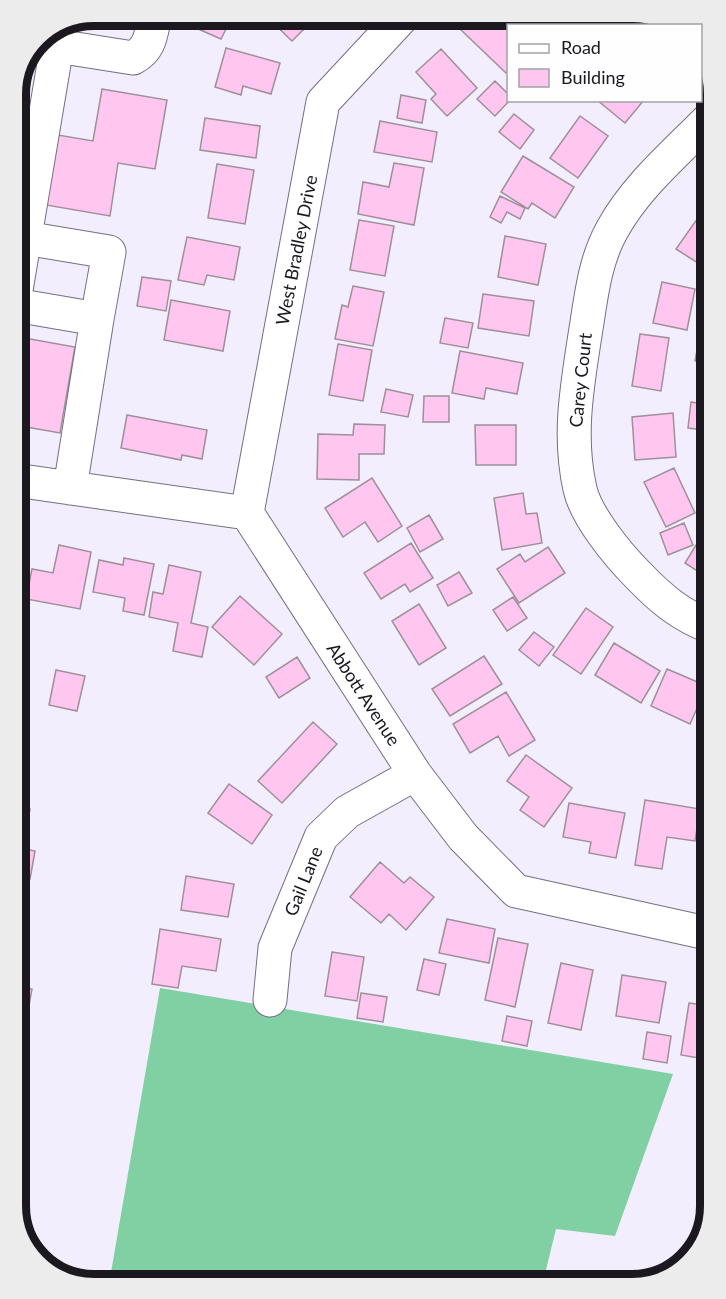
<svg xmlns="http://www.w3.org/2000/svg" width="726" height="1299" font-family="Lato,sans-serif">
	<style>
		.forest { fill: #81d0a4 }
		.building { fill: #ffc7ef; stroke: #9f8f9a; stroke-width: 1.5 }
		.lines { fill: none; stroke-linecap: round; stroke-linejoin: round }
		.minor-casing { stroke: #747080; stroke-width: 35 }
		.minor { stroke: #fff; stroke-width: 33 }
		.labels { text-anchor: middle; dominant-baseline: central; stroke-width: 4.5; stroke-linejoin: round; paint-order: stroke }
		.street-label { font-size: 18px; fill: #1b191f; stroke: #fefefe }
		.rim { fill: none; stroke: #1b191f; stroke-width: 8 }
	</style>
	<rect width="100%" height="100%" fill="#f2eefd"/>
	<path class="forest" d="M160 988 673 1074 615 1236 556 1229 544 1278 109 1284Z"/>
	<path class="building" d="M202 15H233L221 39 196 28Z
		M265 15H301L310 23 292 41Z
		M474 15H492L508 31V71L506 73 460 29Z
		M529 15H550L539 26Z
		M575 15H597L586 26Z
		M607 15H613L627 26H600Z
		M226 48 280 63 271 94 243 86 241 95 215 87Z
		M441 49 477 88 447 116 431 99 436 94 416 72Z
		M495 81 508 94 510 100 495 116 477 99Z
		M102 89 167 100 155 169 118 163 110 216 46 205 58 135 93 141Z
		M401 95 426 100 422 123 397 118Z
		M597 100H644L625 123Z
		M514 114 534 130 520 149 499 132Z
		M580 116 608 136 578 178 550 158Z
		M205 118 260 126 256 158 200 150Z
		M380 121 437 132 432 162 374 152Z
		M523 156 574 187 555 218 532 203 528 209 501 192Z
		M394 163 424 168 414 225 358 214 363 182 389 187Z
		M217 164 254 170 245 224 208 218Z
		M500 196 525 208 520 219 507 212 501 223 490 217Z
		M707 205 711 208V251L701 265 676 249Z
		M359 220 394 226 385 276 350 270Z
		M505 236 546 244 538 285 498 277Z
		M187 237 240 247 234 280 207 275 204 285 178 280Z
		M142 277 171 281 166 311 137 306Z
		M662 282 695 289 687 330 653 323Z
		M353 286 384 292 373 346 335 339 342 305 348 307Z
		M483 294 534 301 529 336 478 328Z
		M171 300 230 311 223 351 164 340Z
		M445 318 473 323 468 348 440 343Z
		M640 334 669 338 661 391 632 386Z
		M19 337 75 347 60 433 15 425V360Z
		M699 339 711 341V364L695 361Z
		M338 344 372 350 363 401 329 395Z
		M460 351 523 363 517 394 486 388 484 399 452 393Z
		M386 389 413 395 408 417 381 412Z
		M424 396H449V422H423Z
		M691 402 711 405V431L688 428Z
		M673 413 676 457 635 460 632 417Z
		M127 415 207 430 202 459 182 455 181 460 121 448Z
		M354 424 385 425 384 454H359V480L317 479 318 434 353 435Z
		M475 425H516V465H476Z
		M674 468 695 513 666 527 644 482Z
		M372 478 402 526 378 542 365 522 343 537 325 508Z
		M523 493 526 514 537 513 542 543 502 550 494 498Z
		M429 515 443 539 420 552 407 528Z
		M684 523 693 545 668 555 660 533Z
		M701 537 711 544V573L708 578 685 563Z
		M411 543 433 578 410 592 405 584 381 599 364 573Z
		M59 545 91 552 80 609 26 599 32 569 53 573Z
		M548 547 565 573 519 603 497 569 520 554 525 562Z
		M15 554 26 555 21 588 15 587Z
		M124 558 154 564 144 615 123 611 125 598 93 592 99 560 123 565Z
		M169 565 201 572 191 623 208 627 202 657 173 651 178 623 149 617 153 592 163 594Z
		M459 572 472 593 448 606 437 585Z
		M240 596 282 634 254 665 212 627Z
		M513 597 527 618 507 631 493 610Z
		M419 604 446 648 419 665 392 621Z
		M586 608 613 627 581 674 553 655Z
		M534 632 554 647 539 666 519 650Z
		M614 643 660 671 641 703 595 675Z
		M484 656 502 684 450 716 432 689Z
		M297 657 310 678 279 698 266 677Z
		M667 669 707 686 690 724 651 706Z
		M56 670 85 676 77 711 49 705Z
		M506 692 535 740 509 756 498 736 470 753 453 724Z
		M313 722 337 744 282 803 258 781Z
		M526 755 572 788 544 827 520 810 529 797 507 781Z
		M229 784 272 815 252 844 208 813Z
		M645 800 700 809 695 841 667 837 662 869 635 865Z
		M569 803 625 813 616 858 589 853 591 842 563 837Z
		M15 806 30 809 25 834 15 832Z
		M705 835 711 836V876L699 874Z
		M15 847 35 851 30 879 15 876Z
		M380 862 404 883 410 877 434 897 406 930 389 914 381 923 350 897Z
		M186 876 234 884 228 917 181 910Z
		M447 919 495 929 489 963 439 953Z
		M160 929 221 939 216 971 182 966 178 988 152 984Z
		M498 938 528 944 515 1007 485 1000Z
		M332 952 364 957 357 1001 325 996Z
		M424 959 446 964 439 995 417 990Z
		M561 963 593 970 581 1030 548 1023Z
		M622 975 666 982 659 1023 616 1016Z
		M15 986 32 989 27 1016 15 1014Z
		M361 993 387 997 383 1022 357 1018Z
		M689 1003 711 1006V1060L681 1055Z
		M507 1016 532 1021 527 1046 502 1041Z
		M647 1032 671 1036 667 1063 643 1059Z"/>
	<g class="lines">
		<g class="minor-casing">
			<path id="minor" d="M57 46 133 58C151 49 151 33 155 15
				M25 238 109 252 97 319
				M15 296 60 28
				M15 305 97 319 70 488
				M15 480 247 513 415 774 463 837 516 891 711 934
				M247 513 323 102 404 15
				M711 627C680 615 661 599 638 575 618 555 586 516 580 489 568 436 577 387 585 335 591 299 594 262 612 230 636 186 676 153 711 117
				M270 1000 275 948 321 837 347 812 415 774"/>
		</g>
		<use href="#minor" class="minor"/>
	</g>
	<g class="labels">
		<g class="street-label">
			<text transform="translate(296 250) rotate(-79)">West Bradley Drive</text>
			<text transform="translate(580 380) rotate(-84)">Carey Court</text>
			<text transform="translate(364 694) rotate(57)">Abbott Avenue</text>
			<text transform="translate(303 881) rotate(-68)">Gail Lane</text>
		</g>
	</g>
	<path d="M0 0H726V1299H0ZM94 26H632A68 68 0 0 1 700 94V1206A68 68 0 0 1 632 1274H94A68 68 0 0 1 26 1206V94A68 68 0 0 1 94 26Z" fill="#ececec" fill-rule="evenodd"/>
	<path class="rim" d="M94 26H632A68 68 0 0 1 700 94V1206A68 68 0 0 1 632 1274H94A68 68 0 0 1 26 1206V94A68 68 0 0 1 94 26Z"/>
	<rect x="507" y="24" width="195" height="78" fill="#fefefe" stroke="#a3a2a5" stroke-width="1.5"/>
	<rect x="519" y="44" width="30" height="9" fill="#ffffff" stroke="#a3a2a5" stroke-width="1.5"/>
	<text x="561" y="54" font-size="18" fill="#1b191f">Road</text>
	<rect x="519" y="69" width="30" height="18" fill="#ffc7ef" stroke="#a3a2a5" stroke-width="1.5"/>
	<text x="561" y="84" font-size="18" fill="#1b191f">Building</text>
</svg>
